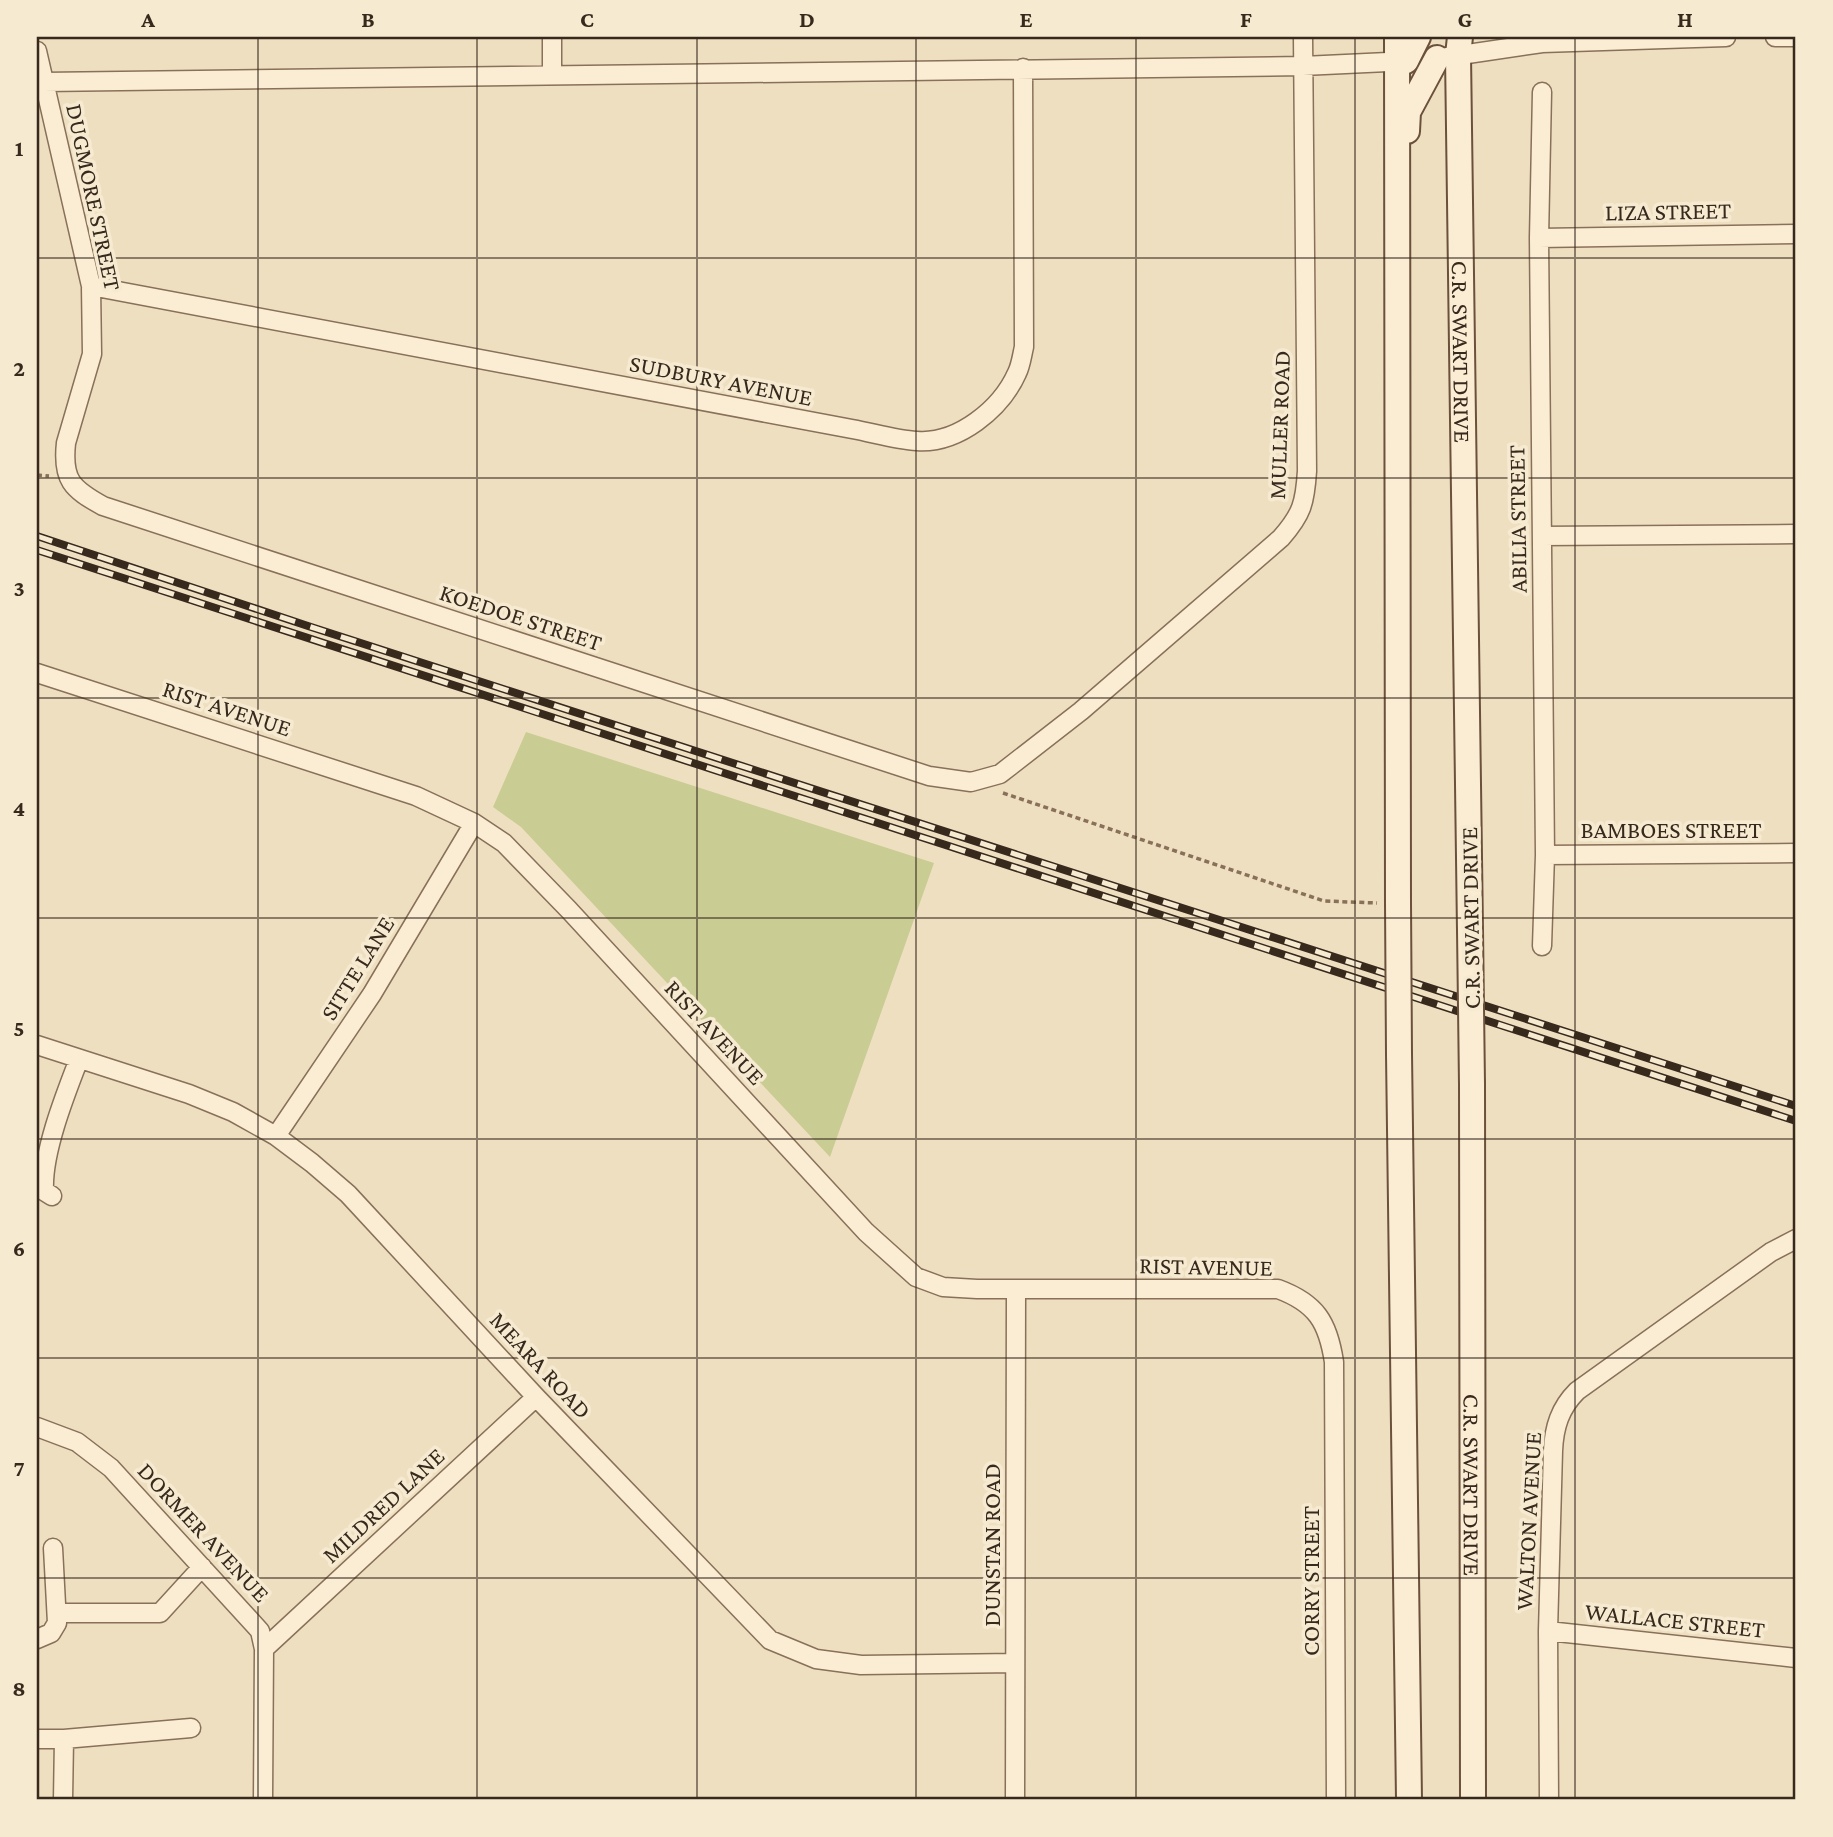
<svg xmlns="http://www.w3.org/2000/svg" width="1833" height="1837" font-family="'Crimson Pro',serif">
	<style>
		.green { fill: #c9cd94 }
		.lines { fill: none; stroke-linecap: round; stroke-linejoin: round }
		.minor-casing { stroke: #897058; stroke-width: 21 }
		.secondary-casing { stroke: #6b513b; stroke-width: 28 }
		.path { stroke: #897058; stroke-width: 3.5; stroke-dasharray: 5 3.5; stroke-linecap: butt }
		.minor { stroke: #faedd4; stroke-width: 18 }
		.secondary { stroke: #faedd4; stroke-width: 24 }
		.rail-casing { stroke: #38291d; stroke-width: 8 }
		.rail { stroke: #f6ead1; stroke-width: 5; stroke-dasharray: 16; stroke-linecap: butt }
		.secondary-bridge-casing { stroke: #6b513b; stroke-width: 28; stroke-linecap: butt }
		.secondary-bridge { stroke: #faedd4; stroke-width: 24 }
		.grid { fill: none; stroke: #38291d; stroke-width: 2; stroke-opacity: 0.55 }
		.labels { text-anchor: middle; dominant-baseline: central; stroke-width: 7; stroke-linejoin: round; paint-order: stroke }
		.street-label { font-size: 24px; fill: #38291d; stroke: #f6ead1 }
		.neatline { fill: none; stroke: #38291d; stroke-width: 2.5 }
		.grid-label { font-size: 23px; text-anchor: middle; font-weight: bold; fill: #38291d }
	</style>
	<rect width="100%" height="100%" fill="#efdfc1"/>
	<path class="green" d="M526 732 934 863 830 1157 521 827 493 807Z"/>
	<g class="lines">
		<g class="minor-casing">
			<path id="minor" d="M552 37V74
				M1775 37H1796
				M37 51 91 286 92 354 66 443C62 480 72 489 103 506L929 776 971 782 1000 774 1081 711 1281 538C1302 514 1305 503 1307 471L1303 37
				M1447 57 1542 43 1726 37
				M44 82 1303 66 1409 61
				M1542 92 1539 238 1545 855 1542 946
				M1539 238 1796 234
				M91 286 852 429C874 433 896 440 917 441 958 444 1001 409 1017 373 1021 365 1022 355 1024 347L1023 68
				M1542 536 1796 534
				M37 673 416 796 474 823 504 843 569 910 866 1232 916 1277 943 1287 977 1289H1278C1316 1303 1328 1322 1334 1362L1336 1800
				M1545 855 1796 853
				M37 1045 189 1094 233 1112 276 1136 312 1163 348 1194 536 1397 770 1640 816 1659 861 1665 1015 1663
				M276 1136 372 994 474 823
				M52 1196 44 1191C42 1153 65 1095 79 1059
				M37 1427 77 1442 111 1468 260 1631 264 1649 263 1800
				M58 1613H160L202 1567
				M1548 1631 1796 1658
				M37 1639 51 1633 57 1623 53 1548
				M264 1649 536 1397
				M37 1739H64L191 1728
				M63 1800 64 1739
				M1015 1800 1016 1290
				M1549 1800 1548 1631 1553 1451C1554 1427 1560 1408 1577 1391L1771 1252 1796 1239"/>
		</g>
		<g class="secondary-casing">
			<g id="secondary">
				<path d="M1397 37 1398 903"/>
				<path id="s1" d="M1460 37 1458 55 1470 930"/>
				<path d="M1406 61 1418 37"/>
				<path d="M1407 131 1408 112 1437 58"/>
				<path d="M1399 1054 1409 1800"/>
				<path id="s2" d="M1472 1084 1473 1800"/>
			</g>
		</g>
		<path class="path" d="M37 475 49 476
			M1003 793 1324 901 1377 903"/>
		<use href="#minor" class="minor"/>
		<use href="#secondary" class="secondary"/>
		<g class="rail-casing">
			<path id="rail" d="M37 536 308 626 1796 1106
				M37 550 1796 1121"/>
		</g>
		<use href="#rail" class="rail"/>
		<g class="secondary-bridge-casing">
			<path id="secondary-bridge" d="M1398 903 1399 1054
				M1470 930 1472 1084"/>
		</g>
		<use href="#secondary-bridge" class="secondary-bridge"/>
	</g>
	<path class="grid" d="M258 37V1800M477 37V1800M697 37V1800M916 37V1800M1136 37V1800M1355 37V1800M1575 37V1800M37 258H1796M37 478H1796M37 698H1796M37 918H1796M37 1139H1796M37 1358H1796M37 1578H1796"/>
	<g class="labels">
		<g class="street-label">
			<text transform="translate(94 197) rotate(78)">DUGMORE STREET</text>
			<text transform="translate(1668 211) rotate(-1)">LIZA STREET</text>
			<text stroke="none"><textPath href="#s1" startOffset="315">C.R. SWART DRIVE</textPath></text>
			<text transform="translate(721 380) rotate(11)">SUDBURY AVENUE</text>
			<text transform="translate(1279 425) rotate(-88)">MULLER ROAD</text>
			<text transform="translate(1517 519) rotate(-91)">ABILIA STREET</text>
			<text transform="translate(521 617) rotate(18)">KOEDOE STREET</text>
			<text transform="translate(227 708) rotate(18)">RIST AVENUE</text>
			<text x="1671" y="829">BAMBOES STREET</text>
			<text transform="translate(1470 918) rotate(-91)">C.R. SWART DRIVE</text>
			<text transform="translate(357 968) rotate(-58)">SITTE LANE</text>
			<text transform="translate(715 1032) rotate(47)">RIST AVENUE</text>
			<text transform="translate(1206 1266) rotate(1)">RIST AVENUE</text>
			<text transform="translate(541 1365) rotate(47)">MEARA ROAD</text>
			<text stroke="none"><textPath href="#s2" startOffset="401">C.R. SWART DRIVE</textPath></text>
			<text transform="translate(383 1505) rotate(-43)">MILDRED LANE</text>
			<text transform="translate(1528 1521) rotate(-87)">WALTON AVENUE</text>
			<text transform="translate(204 1532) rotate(47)">DORMER AVENUE</text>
			<text transform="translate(991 1545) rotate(-90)">DUNSTAN ROAD</text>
			<text transform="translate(1310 1581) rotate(-90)">CORRY STREET</text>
			<text transform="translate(1675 1620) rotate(6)">WALLACE STREET</text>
		</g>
	</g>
	<rect width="1833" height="1837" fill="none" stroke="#f6ead1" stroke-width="77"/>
	<rect x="38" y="38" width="1756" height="1760" class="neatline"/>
	<g class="grid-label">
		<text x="148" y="27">A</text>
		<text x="368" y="27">B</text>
		<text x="587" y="27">C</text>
		<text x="807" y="27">D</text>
		<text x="1026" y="27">E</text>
		<text x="1246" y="27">F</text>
		<text x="1465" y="27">G</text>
		<text x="1685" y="27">H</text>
		<text x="19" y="156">1</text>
		<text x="19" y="376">2</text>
		<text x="19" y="596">3</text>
		<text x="19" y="816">4</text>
		<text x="19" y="1036">5</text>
		<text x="19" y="1256">6</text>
		<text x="19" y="1476">7</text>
		<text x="19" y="1696">8</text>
	</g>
</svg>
